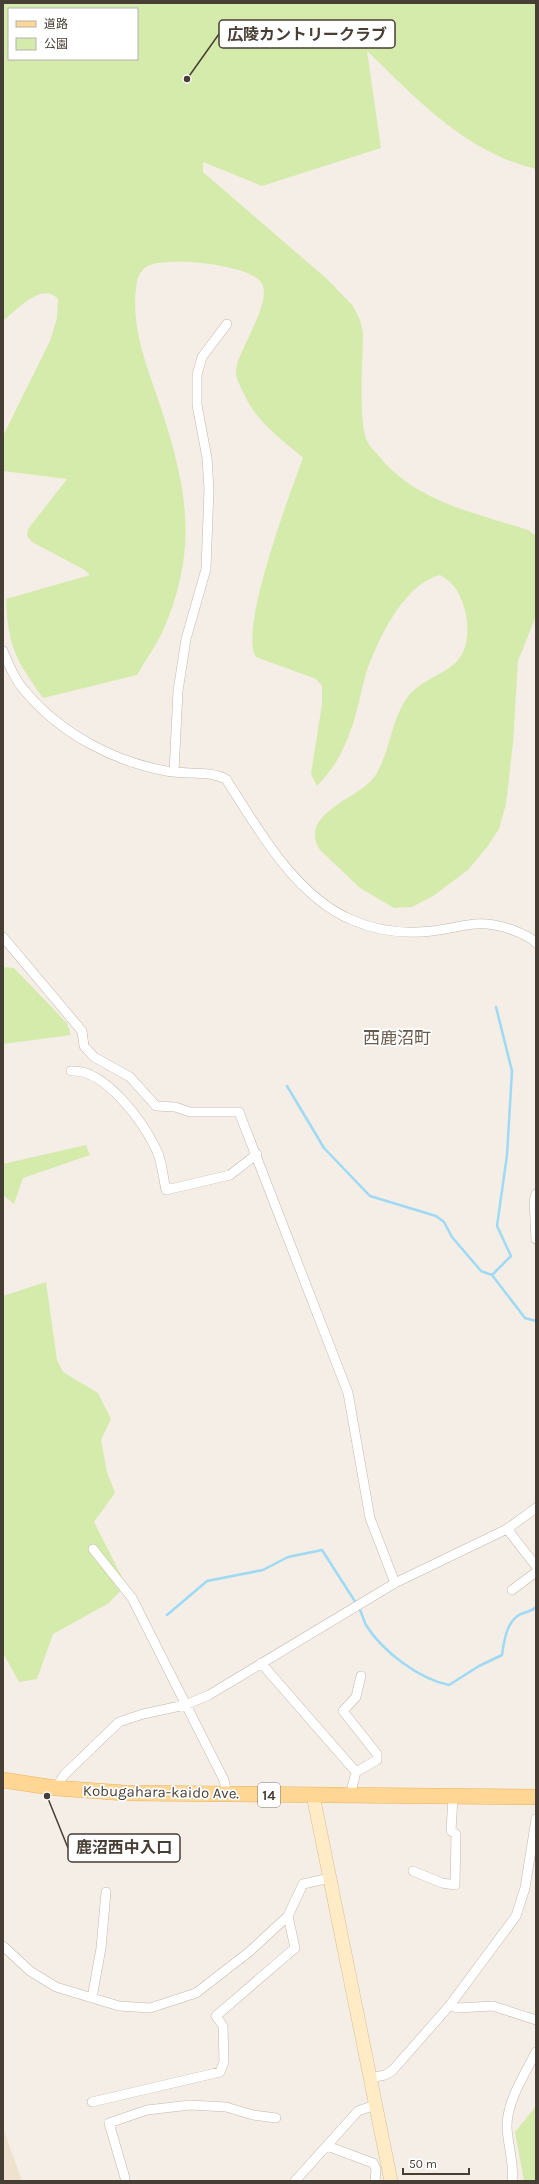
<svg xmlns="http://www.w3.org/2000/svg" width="539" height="2184" font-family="Karla,'Noto Sans JP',sans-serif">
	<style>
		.education { fill: #eee2cf }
		.green { fill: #d5ebac; fill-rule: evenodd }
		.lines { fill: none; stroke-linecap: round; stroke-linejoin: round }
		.stream { stroke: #9edaf5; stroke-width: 2.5 }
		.street-casing { stroke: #c3b8ab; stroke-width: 10 }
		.secondary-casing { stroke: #dbc194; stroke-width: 14 }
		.primary-casing { stroke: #ecb35c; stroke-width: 16 }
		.street { stroke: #fff; stroke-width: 9 }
		.secondary { stroke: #ffebc5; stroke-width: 13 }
		.primary { stroke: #ffd694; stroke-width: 15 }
		.labels { text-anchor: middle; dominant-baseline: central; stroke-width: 3.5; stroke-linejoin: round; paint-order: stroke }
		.shield { fill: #fff; stroke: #7e7872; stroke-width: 1 }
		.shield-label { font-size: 14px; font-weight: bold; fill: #473e35 }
		.street-label { font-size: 15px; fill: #473e35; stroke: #fff }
		.quarter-label { font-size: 17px; fill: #6b5b4b; stroke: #fff }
		.leader { fill: none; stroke: #473e35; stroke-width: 1.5 }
		.callout-dot { fill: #473e35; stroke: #fff; stroke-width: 1.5 }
		.callout { fill: #fff; stroke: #473e35; stroke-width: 1.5 }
		.callout-label { font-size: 16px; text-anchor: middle; font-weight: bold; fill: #473e35 }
	</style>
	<rect width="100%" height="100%" fill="#f4eee6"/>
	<path class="education" d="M3 2128 22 2181H3Z"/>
	<path class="green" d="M3 3H536V169C465 152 418 100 367 51L381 148 262 186 203 162V172L327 279 353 306 360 320 363 332C363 357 358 420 367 441 369 446 375 451 378 455 414 501 475 513 528 530L536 536V616L518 661 513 743 506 804 499 829 487 847 468 870 433 896 412 907 394 908 360 888 320 850C299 817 349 801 369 783 388 766 390 721 407 698 427 671 465 675 467 635 468 626 467 619 465 611 461 595 455 583 440 575 403 584 376 643 365 677 360 695 357 715 350 732 342 755 333 769 317 786L311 774 322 704V686L316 679 256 657C238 630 291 491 303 458 279 437 256 422 243 392 240 386 235 376 236 370 238 349 276 298 260 281 245 264 171 257 150 265 143 268 138 274 137 282 130 322 144 359 157 396 186 482 201 546 162 633 155 647 145 661 137 675L43 698C16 660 8 647 6 599L90 575 83 569 32 542 27 536 28 529 67 479 3 471V436L50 341 57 318 58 299C42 281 17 310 3 321ZM9 9H137V59H9Z
		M3 967 14 968 67 1023 71 1035 3 1044Z
		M86 1145 90 1155 23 1178 14 1204 3 1195V1164Z
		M46 1282 57 1360 63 1372 98 1393 111 1419 101 1440 107 1472 115 1493 94 1522 126 1585 109 1603 53 1634 37 1679 19 1682 3 1653V1296Z
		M536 2106V2181H524L515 2132Z"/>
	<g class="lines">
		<path class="stream" d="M287 1086 324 1148 370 1196 436 1216 444 1222 452 1237 481 1271 492 1275 525 1318 536 1321
			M492 1275 511 1256 497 1226 507 1155 512 1071 496 1007
			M359 1608C362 1613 363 1619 366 1625 382 1651 419 1679 449 1685L479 1666 502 1655C504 1642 506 1623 519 1615 525 1612 531 1612 536 1607
			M167 1615 207 1581 263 1570 288 1557 322 1550 356 1603"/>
		<g class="street-casing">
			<path id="street" d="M3 651C9 665 15 680 25 691 61 734 113 761 166 771 186 775 208 770 226 779 258 829 295 896 352 920 377 931 405 934 432 931 465 927 476 918 510 929 518 932 530 936 536 943
				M174 772 178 691 186 639 206 569 209 489 207 458 197 405V375L202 357 227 324
				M3 937 82 1031 84 1046 94 1057 130 1077 156 1106 175 1107 190 1112H239L348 1393 370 1518 395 1583
				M71 1071C105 1068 144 1123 157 1151 162 1162 163 1177 166 1190L230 1175 257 1154
				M536 1194 534 1200 536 1239
				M507 1529 536 1566
				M93 1549 132 1598 224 1780 227 1794
				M512 1590 536 1572
				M261 1663 356 1772 352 1788V1796
				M356 1772 377 1760V1754L343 1711 356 1697 361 1676
				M56 1788 64 1775 119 1722 143 1714 185 1705 209 1695 395 1583 507 1529 536 1508
				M413 1871 442 1883 455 1885 456 1834 451 1831 453 1797
				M3 1946 30 1971 56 1987 119 2006 150 2008 196 1993 249 1952 288 1916 303 1884 330 1878
				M92 1998 101 1948 106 1892
				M450 2005 457 2008 493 2006 536 2020
				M370 2078 385 2075 392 2071 450 2005 516 1916 525 1888 536 1819
				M92 2102 220 2072 224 2062 223 2026 216 2016 295 1948 288 1916
				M327 2146 373 2163 376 2169 375 2181
				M125 2178 109 2123 147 2110 190 2105 226 2107 253 2115 276 2118
				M295 2181 358 2111 375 2105
				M512 2181C515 2166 507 2142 507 2126 507 2101 525 2074 536 2052"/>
		</g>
		<g class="secondary-casing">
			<path id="secondary" d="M313 1795 391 2181"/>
		</g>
		<g class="primary-casing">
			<path id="primary" d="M3 1780 56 1788 125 1793 536 1797"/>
		</g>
		<use href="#street" class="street"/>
		<use href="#secondary" class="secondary"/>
		<use href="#primary" class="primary"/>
	</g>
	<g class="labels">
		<rect class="shield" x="258" y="1783" width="22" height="24" rx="3"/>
		<g class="shield-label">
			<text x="269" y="1795">14</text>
		</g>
		<g class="street-label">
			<text transform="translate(161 1792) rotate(1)">Kobugahara-kaido Ave.</text>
		</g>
		<g class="quarter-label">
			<text x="397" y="1038">西鹿沼町</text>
		</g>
	</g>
	<path class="leader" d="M187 79L219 34M47 1796L68 1848"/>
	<g class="callout-dot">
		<circle cx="187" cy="79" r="4"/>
		<circle cx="47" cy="1796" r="4"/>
	</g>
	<g class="callout">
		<rect x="219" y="20" width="176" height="28" rx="4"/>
		<rect x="68" y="1834" width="112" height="28" rx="4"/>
	</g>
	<g class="callout-label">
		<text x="307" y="40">広陵カントリークラブ</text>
		<text x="124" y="1853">鹿沼西中入口</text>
	</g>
	<rect width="539" height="2184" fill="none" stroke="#473e35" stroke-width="8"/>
	<rect x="8" y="8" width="130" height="52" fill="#ffffff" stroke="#b5b2ae"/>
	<rect x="16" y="21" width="20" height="6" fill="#ffd694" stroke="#b5b2ae"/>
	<text x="44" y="28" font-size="12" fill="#473e35">道路</text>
	<rect x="16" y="38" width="20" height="12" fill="#d5ebac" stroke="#b5b2ae"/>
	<text x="44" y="48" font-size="12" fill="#473e35">公園</text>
	<path d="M403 2168v6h66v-6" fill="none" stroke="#473e35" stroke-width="2"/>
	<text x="409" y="2168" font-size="12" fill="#473e35" stroke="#ffffff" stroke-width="3" paint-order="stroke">50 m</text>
</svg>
